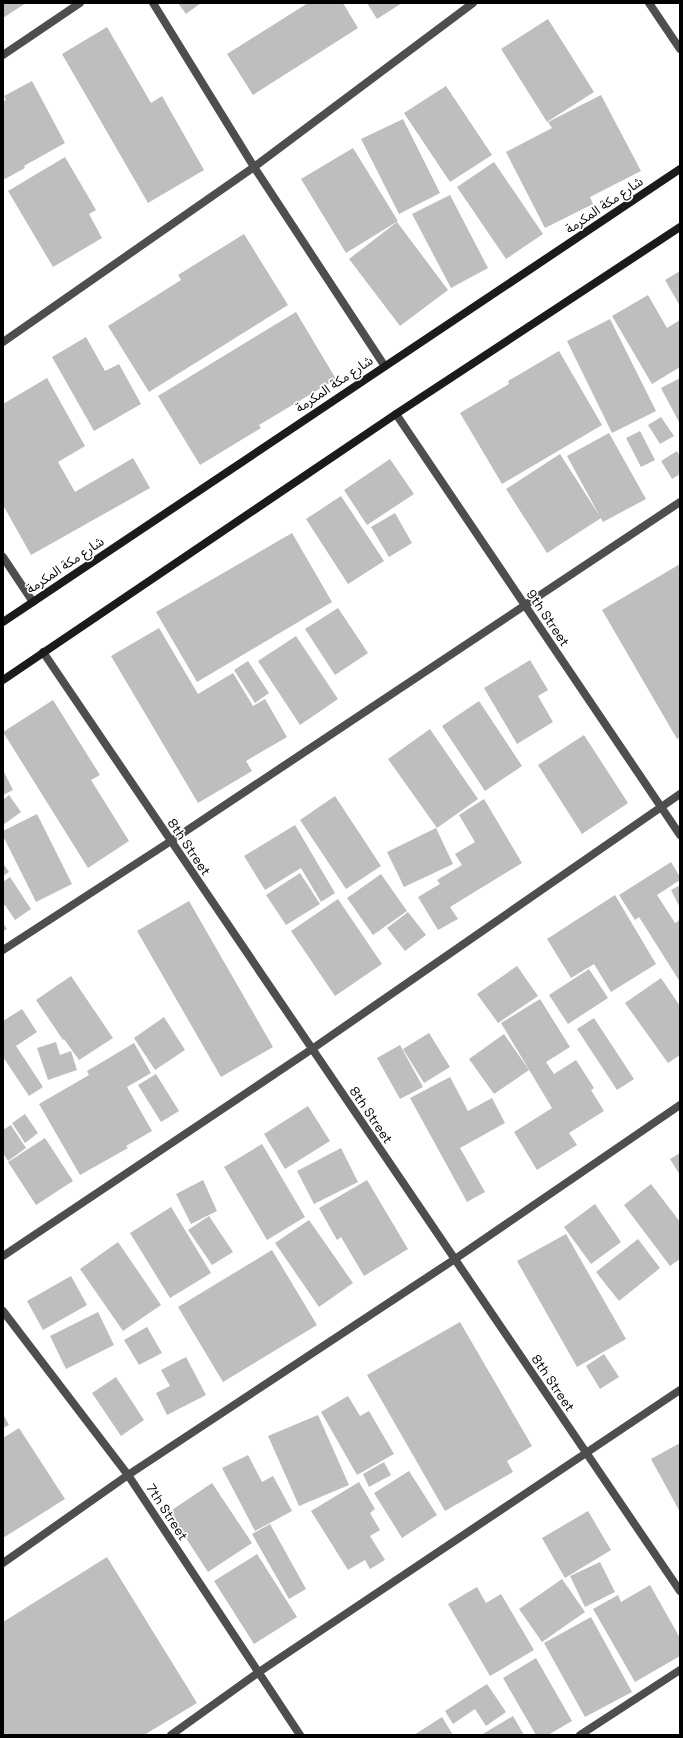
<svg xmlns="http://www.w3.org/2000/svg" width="683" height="1738" font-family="'Space Grotesk','Noto Sans Arabic',sans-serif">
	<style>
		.building { fill: #bebebe }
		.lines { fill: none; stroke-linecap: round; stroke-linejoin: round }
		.minor { stroke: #4e4e4e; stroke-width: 8 }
		.secondary { stroke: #1b1b1b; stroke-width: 8 }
		.labels { text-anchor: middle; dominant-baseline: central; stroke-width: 3.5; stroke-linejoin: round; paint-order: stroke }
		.street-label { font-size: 13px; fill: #000; stroke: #fff }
	</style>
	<rect width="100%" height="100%" fill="#fff"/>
	<path class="building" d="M3 3H26L3 18Z
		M178 3H201L186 14Z
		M308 3H343L358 28 253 95 227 54Z
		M367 3H402L377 19Z
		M548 19 594 92 547 122 501 49Z
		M107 27 151 103 162 96 204 170 148 203 62 54Z
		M32 81 65 143 24 166 25 168 3 180V102L6 100 4 96Z
		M446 86 492 155 450 182 404 113Z
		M601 95 641 171 590 197 593 204 545 228 506 152 552 128 548 122Z
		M403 119 440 193 399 214 361 139Z
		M353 148 398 221 346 253 301 179Z
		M65 157 96 210 89 214 102 238 53 267 8 191Z
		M494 162 543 234 506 259 457 187Z
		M450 195 488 268 451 288 412 214Z
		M397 222 448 290 400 326 349 259Z
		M244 234 288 305 149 392 108 326 181 280 178 275Z
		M680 271V306L665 280Z
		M648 295 667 328 680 320V367L652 384 612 316Z
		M296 312 336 379 259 425 261 428 200 465 158 396Z
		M610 319 656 411 612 433 567 341Z
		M86 337 105 371 119 364 141 404 94 431 52 357Z
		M559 351 602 425 502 484 460 413 509 384 508 381Z
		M47 378 85 446 58 462 75 492 133 458 150 488 31 555 3 505V404Z
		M680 378V424L661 388Z
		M661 417 674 436 660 444 648 425Z
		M640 431 655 460 641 467 626 438Z
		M609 433 646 499 603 522 567 456Z
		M677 451 680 456V474L672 479 661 461Z
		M560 454 601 518 547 553 506 489Z
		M390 459 414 494 367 525 344 490Z
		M341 496 384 561 348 584 306 519Z
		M395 513 412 543 389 557 371 527Z
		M292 533 332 602 197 682 156 612Z
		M680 564V737L677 739 602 610Z
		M338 608 368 653 335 675 305 629Z
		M159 628 198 694 233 673 253 706 265 699 287 737 246 761 252 771 198 803 111 656Z
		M296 636 338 699 300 725 258 661Z
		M530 660 548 690 538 696 553 722 517 744 484 688Z
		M248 661 269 693 255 703 234 670Z
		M53 700 100 775 91 780 129 841 88 868 3 732Z
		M479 701 522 766 485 791 442 726Z
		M430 729 478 799 437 828 388 759Z
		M584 735 628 803 582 834 538 765Z
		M3 770 13 790 3 795Z
		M9 795 21 812 3 825V800Z
		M335 796 381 866 346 889 300 820Z
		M484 799 522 863 450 907 458 919 438 930 418 897 440 884 437 880 462 865 455 854 475 842 459 815Z
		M37 814 72 884 36 902 3 836V831Z
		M295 825 335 893 321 902 301 868 265 890 244 856Z
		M436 828 453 864 404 887 387 852Z
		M671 862 680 877V880L657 895 675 923 680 920V982L639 917 635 920 619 895Z
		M3 863 9 872 3 876Z
		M300 873 320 904 286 925 266 895Z
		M381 874 407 911 373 935 347 898Z
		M10 877 31 909 15 920 5 905 3 906V882Z
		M680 885V908L671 890Z
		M615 895 656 964 611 992 594 964 571 978 547 939Z
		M338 899 382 964 335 996 291 931Z
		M189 901 273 1047 221 1077 137 931Z
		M408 912 426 935 405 951 387 928Z
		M3 923 7 929 3 931Z
		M517 966 538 996 498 1023 477 994Z
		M589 969 608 998 568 1024 549 995Z
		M71 976 113 1038 79 1060 64 1039 63 1040 36 1000Z
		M661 978 680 1006V1055L668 1063 625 1003Z
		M540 999 570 1047 546 1062 554 1074 576 1060 594 1088 591 1090 604 1111 569 1133 577 1145 537 1170 514 1132 552 1108 501 1023Z
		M22 1009 37 1032 16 1046 43 1087 29 1096 3 1057V1021Z
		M164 1017 185 1050 155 1070 134 1038Z
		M594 1018 634 1079 617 1090 577 1029Z
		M429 1033 450 1067 424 1083 403 1049Z
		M504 1034 529 1070 494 1094 469 1059Z
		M56 1042 60 1055 71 1051 77 1070 48 1080 37 1048Z
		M134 1043 151 1073 127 1087 152 1131 126 1146 128 1148 80 1175 39 1104 89 1075 87 1071Z
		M400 1045 423 1087 400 1099 377 1058Z
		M156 1074 179 1111 161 1122 138 1085Z
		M450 1077 468 1111 492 1098 505 1123 460 1148 485 1192 467 1202 410 1098Z
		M308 1106 330 1141 285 1169 264 1134Z
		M25 1114 38 1133 25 1143 12 1123Z
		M11 1125 26 1148 8 1161 3 1153V1130Z
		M45 1138 73 1181 36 1205 8 1162Z
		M262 1144 305 1217 267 1240 224 1167Z
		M341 1148 358 1182 314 1204 297 1171Z
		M680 1153V1175L670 1159Z
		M203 1180 217 1211 191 1224 176 1194Z
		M367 1180 408 1249 364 1276 341 1237 337 1240 319 1208Z
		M651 1184 680 1222V1259L670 1266 624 1205Z
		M595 1204 621 1242 591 1264 564 1227Z
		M171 1207 211 1273 170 1298 130 1233Z
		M209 1216 233 1252 212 1265 188 1230Z
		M309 1220 353 1283 319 1307 275 1243Z
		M566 1234 626 1339 577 1367 517 1261Z
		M638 1239 660 1268 619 1301 596 1272Z
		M118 1242 161 1305 123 1331 80 1269Z
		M272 1250 317 1325 223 1382 178 1307Z
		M71 1276 87 1305 43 1330 27 1301Z
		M98 1312 114 1345 66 1369 50 1336Z
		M460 1322 532 1446 507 1461 513 1472 445 1511 367 1375Z
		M147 1327 162 1353 139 1365 124 1340Z
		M604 1354 619 1377 600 1389 586 1366Z
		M186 1357 206 1395 167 1415 156 1393 170 1386 161 1370Z
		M116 1377 144 1420 121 1436 92 1393Z
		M348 1396 360 1416 369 1411 394 1454 357 1475 321 1412Z
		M3 1414 9 1425 3 1428Z
		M318 1415 349 1485 299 1506 268 1436Z
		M19 1428 65 1499 3 1538V1438Z
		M680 1443V1512L651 1459Z
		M248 1455 262 1482 273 1476 292 1511 255 1531 222 1468Z
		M384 1462 391 1475 369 1487 363 1474Z
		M409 1471 437 1515 402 1538 374 1493Z
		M359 1482 375 1509 370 1513 380 1530 370 1536 385 1560 370 1569 365 1560 348 1570 311 1511Z
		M212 1483 252 1543 208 1572 169 1512Z
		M588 1511 611 1550 565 1578 542 1538Z
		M270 1524 306 1589 289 1599 252 1534Z
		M257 1554 297 1617 254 1644 214 1581Z
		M107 1557 197 1703 144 1735H3V1622Z
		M600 1562 615 1592 585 1607 570 1576Z
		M562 1579 585 1612 542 1642 519 1609Z
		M650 1585 680 1638V1656L635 1682 593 1609 618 1595 621 1602Z
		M477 1587 486 1603 501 1594 534 1650 490 1676 448 1604Z
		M591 1617 632 1692 585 1717 544 1643Z
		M536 1658 572 1721 548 1735H536L503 1678Z
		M487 1684 506 1712 486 1726 475 1709 453 1724 445 1711Z
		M513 1716 524 1735H481Z
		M442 1717 453 1735H414Z"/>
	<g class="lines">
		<path class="minor" d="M153 3 254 167 384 365
			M649 3 680 49
			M3 55 80 3
			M3 342 254 167 473 3
			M396 414 680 835
			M3 557 33 602
			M43 652 680 1591
			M3 950 171 841 680 502
			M3 1256 312 1049 680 794
			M3 1311 128 1475 300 1735
			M3 1563 128 1475 455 1259 680 1105
			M171 1735 259 1672 680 1390
			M580 1735 680 1670"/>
		<path class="secondary" d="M3 622 680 169
			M3 680 396 414 680 227"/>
	</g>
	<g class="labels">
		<g class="street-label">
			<text transform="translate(604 205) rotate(-34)">شارع مكة المكرمة</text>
			<text transform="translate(334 384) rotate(-34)">شارع مكة المكرمة</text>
			<text transform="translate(65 565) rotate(-34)">شارع مكة المكرمة</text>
			<text transform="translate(548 618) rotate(56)">9th Street</text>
			<text transform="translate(189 847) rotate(56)">8th Street</text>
			<text transform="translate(371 1115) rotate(56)">8th Street</text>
			<text transform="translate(553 1383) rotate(56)">8th Street</text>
			<text transform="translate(167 1512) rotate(57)">7th Street</text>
		</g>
	</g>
	<rect width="683" height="1738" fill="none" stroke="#000000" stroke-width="8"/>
</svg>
